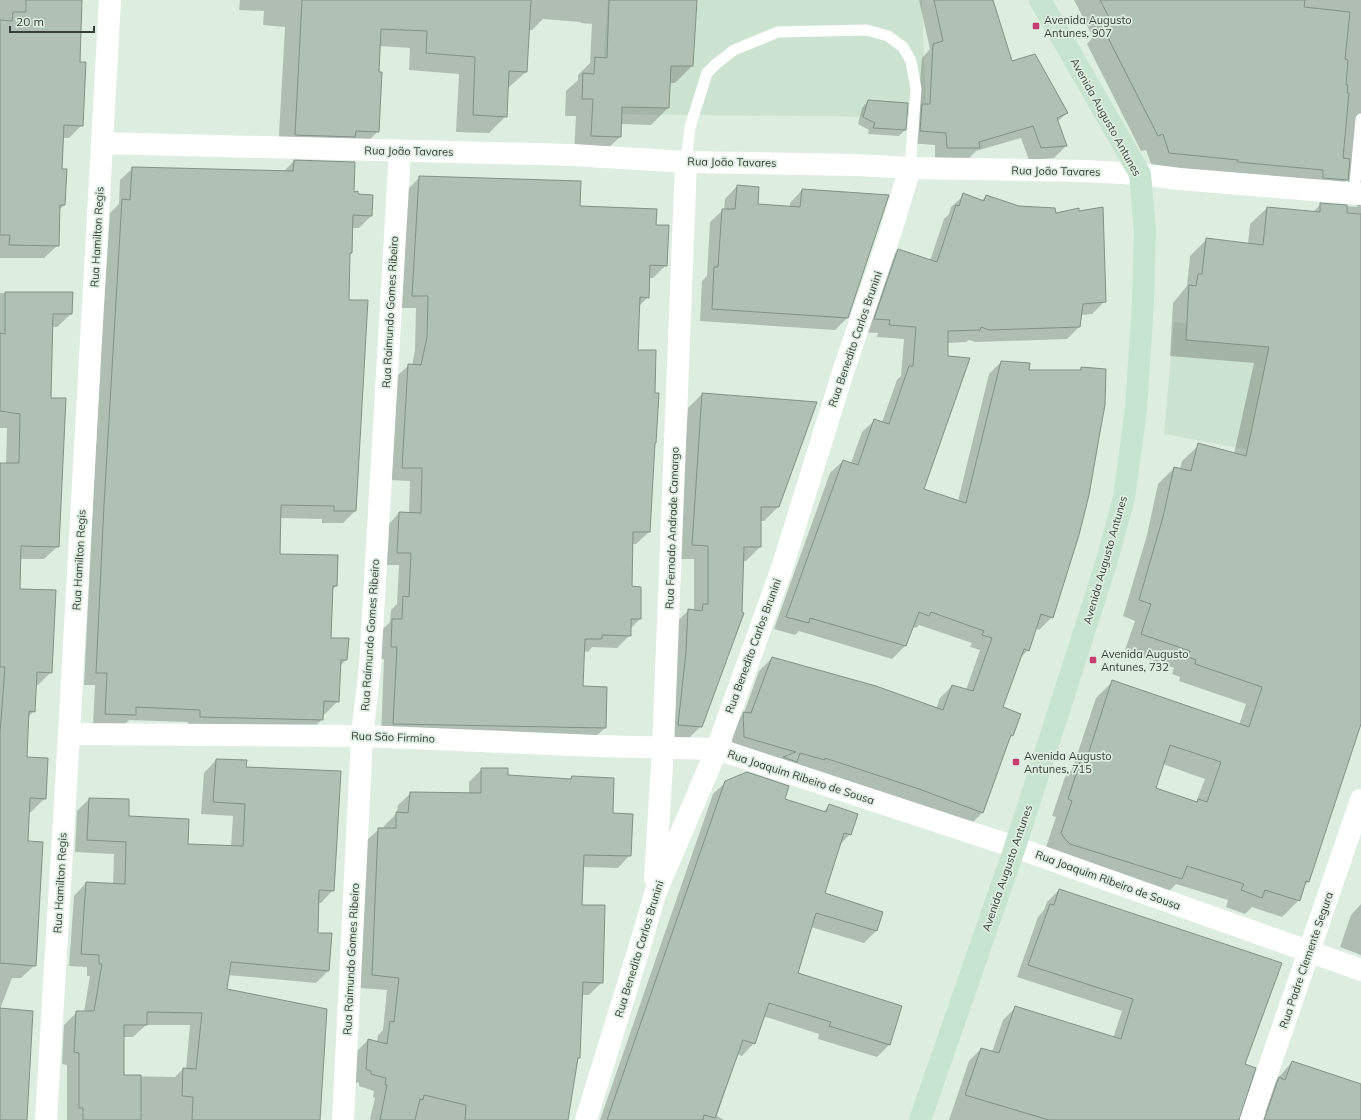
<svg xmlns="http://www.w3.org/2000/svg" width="1361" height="1120" font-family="Mulish,sans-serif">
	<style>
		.built { fill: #cde3d2 }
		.shadow { fill: #0003; fill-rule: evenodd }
		.building { fill: #b1c0b4; stroke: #829186; fill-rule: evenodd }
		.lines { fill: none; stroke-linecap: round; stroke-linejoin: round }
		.lane { stroke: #fff; stroke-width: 11 }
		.street { stroke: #fff; stroke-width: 22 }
		.secondary { stroke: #c7e4d1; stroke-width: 22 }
		.poi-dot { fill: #c83d70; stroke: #ddede0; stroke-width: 1.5 }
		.labels { text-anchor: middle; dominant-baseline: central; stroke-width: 3.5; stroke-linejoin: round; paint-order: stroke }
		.poi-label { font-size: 11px; fill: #373d38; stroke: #ddede0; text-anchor: start }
		.street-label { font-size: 11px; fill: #373d38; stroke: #ddede0 }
	</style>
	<rect width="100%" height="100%" fill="#ddede0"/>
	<path class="built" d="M608 0H922L926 116 903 117 599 114Z
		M1174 322 1361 342V471L1164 434Z"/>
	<path class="shadow" d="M0 0H68L79 63 82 125 69 138H62L61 170 64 205 59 210 58 245 44 258H0Z
		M240 0H696L692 66 675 83H669L668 108 651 125 620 124V137L602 154 574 153 576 116H565L566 91 578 80V75L590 63 592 24 581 23V22L543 19 532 30H528L526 72 507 89 506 116 489 133 456 132 459 74 409 70 410 48 379 46 378 131 361 149 278 152 285 27 263 25 264 11 239 10Z
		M919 0H992L1012 62 1067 113 1057 122 1066 146 1054 158 1029 160 1021 138 976 151 967 160H935V145L908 143 918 109 922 58 930 49Z
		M1074 0H1361V721L1308 882 1303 887 1299 900 1282 917 1252 907 1245 914 1226 907 1228 900 1176 884 1165 895 1045 850 1056 817 1052 816 1065 777 1072 770 1096 698 1112 682 1239 725 1246 704 1179 681 1180 677 1172 674 1174 668 1125 650 1135 621 1123 616 1147 535 1158 484 1174 468 1180 469 1182 461 1199 445 1234 454 1254 363 1170 356 1173 303 1187 286 1190 256 1207 239 1248 244 1250 224 1267 208 1313 212 1321 204 1358 207 1352 200 1346 198 1348 179 1331 196 1153 169 1146 150 1141 151 1087 44 1093 37ZM1163 764 1205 779 1196 802 1154 788Z
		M868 101 905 130 899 136 868 134 869 130 858 124 862 108Z
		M294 161 353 193 371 216 359 228H351V253L349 254 348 301 355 511 343 523H322V519L280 518 279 555 336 586 332 590 330 638 346 660 339 667 338 701 325 714H322V719L310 732 188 729V722L129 720 122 727 93 726 95 685H84L100 366 110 213 119 204 120 180 133 168 283 172Z
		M420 177 579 207 655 226 666 265 653 278H649L648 297 638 307 637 351 654 444 649 532 636 544H632L631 587 640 619 630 629V635L617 648 592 647 588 652 584 651 582 687 605 728 592 740 381 736 384 659H378L380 632 390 622 391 610 397 604 399 565H385L387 526 399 513H409L410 481 390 480 395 378 408 366H412L415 350 416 308H400L407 190Z
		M737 186 757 205 790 208V203L802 190 847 318 835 330 700 321 702 281 707 276 710 222 723 210H724L725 199Z
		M964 195 981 201 986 196 1019 207 1055 214 1105 301 1092 314 1081 315 1080 326 1067 339 976 342 969 340 966 342 947 343 922 490 958 501 989 374 1001 362 1028 371H1079L1081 368 1052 617 1039 630 1035 628 1028 650 1020 658 1002 708 1012 735 1008 739 982 813 970 825 732 750 731 726 744 713 759 671 772 658 936 709 940 698 952 686 966 690 980 650 970 647 972 643 919 625 916 628 912 627 905 646 892 659 799 631 795 635 774 629 830 473 843 461 851 463 862 432 875 420 882 422 897 380 901 376 904 339 877 337 878 333 862 332 886 263 898 250 930 261 944 219 949 214 951 207Z
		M0 293H72L71 314 57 327H52L50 398 58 546 44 559H20L19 590 51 672 38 685H35L34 711 27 718 26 758 45 798 31 812H28L26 842 35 965 21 978H12L0 1009 26 1120H0V464H6L7 428H0Z
		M702 394 778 507 764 521H760V547L746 561H743L701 726 687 740 665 738 674 624 688 611H694V559H678L688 408Z
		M216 760 245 768 333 890 321 903H318L317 934 328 971 316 983 228 975 226 990 319 1120H67V1065L62 1064 64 1025 77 1012H84L90 976H87V967L69 966 74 896 86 883 113 885 114 854 75 852 77 811 89 799 187 845 231 846 233 816 201 814 204 773ZM146 1025H190L186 1069H183L175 1077 123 1076V1037H133Z
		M482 769 507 776 569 780 572 777 612 814 630 855 618 868 582 867 581 906 602 982 589 995H581L579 1058 577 1060 567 1120H371L370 1119 375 1098 373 1097 374 1091 359 1086V1083L354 1082 355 1053 368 1040 377 1042 378 1035 383 1030 387 990 360 988 366 841 379 829H384V826L397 813 398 805 411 793H469V782Z
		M726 782 823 812 829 806 850 834 839 846 824 894 876 931 864 943 811 927 796 974 901 1007 889 1045 877 1057 818 1039 819 1034 763 1016 754 1043 742 1056 737 1054 717 1116 724 1120H600L713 794Z
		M1059 890 1244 1065 1225 1120H949L969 1061 981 1049 992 1052 1003 1020 1015 1008 1113 1038 1122 1011 1017 977 1038 917 1044 910 1047 902Z
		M1361 904V955L1340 947 1351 915Z
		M1292 1062 1361 1085V1120H1264L1267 1113 1260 1110 1267 1091Z"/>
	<path class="building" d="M26 0H82L80 62H86L83 126 64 125 62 169H67L65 205H60L59 246 9 245 10 235H0V20L12 21 13 12H26Z
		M302 0H531L527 72 509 71 507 117 473 115 475 57 426 53 427 31 381 29 379 72H382L379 132 356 131 355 137 295 135Z
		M609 0H697L693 66H671L669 108 622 107 621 137 591 136 593 99H582L583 73 594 74 595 57 607 58Z
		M934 0H993L1012 61 1035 54 1068 113 1057 118 1067 146 1041 148 1033 126 979 142 980 148H947L946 133 920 131 922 104H930L933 44 943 41Z
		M1100 0H1305L1304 7 1350 12 1345 59 1348 60 1346 85H1348L1347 93H1349L1343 158 1350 159 1348 180 1323 178V170L1237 162 1238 160 1169 153 1163 134 1158 136 1102 26 1111 21Z
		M868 100 908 103 906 130 873 128 875 123 863 117Z
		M294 160 355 162 354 192 358 191V194L373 195 372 216 353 215 352 253H350L349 300H368L356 511H334V506L281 505 280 554 338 555 337 586H333L331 638H349L347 660H341L339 702 324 701 323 720 200 717V710L136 707V715L105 714 107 673H96L104 505 122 199 130 200 132 167 293 171Z
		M419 176 581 181 580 206 657 209 656 225H669L667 266 650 265 649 298 640 297 638 350H656L655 393H659L656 443H655L650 532H633L632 586 641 587V619H631V636L602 635V639H585L583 686 607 687 606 728 393 724 397 647H391L392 619H402L403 596 409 597 411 553H397L399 512 421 513 422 468H402L408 364 421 365 427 337 428 296H412Z
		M737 185 759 187 758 204 800 207 802 189 889 195 848 318 712 309 714 267H718L722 209H735Z
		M963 193 984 201 986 195 1019 206 1055 208 1056 213 1079 208V211L1103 207 1104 239 1106 302 1083 304 1080 327 989 330 981 327 980 330 948 331V356L970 358 924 489 966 503 1001 361 1030 363 1029 370H1081V367L1106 369 1105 405 1100 432 1089 495 1079 535 1053 618 1041 614 1029 651 1024 649 1003 707 1021 714 1013 736 1011 735 983 813 919 789 825 758V760L800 753 797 762 783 757 796 752 744 737 743 712 751 713 772 657 876 686 943 710 952 685 973 691 992 638 982 635 984 631 931 612 929 616 919 612 906 646 810 618 809 623 786 617 843 460 858 465 874 419 889 424 909 366H913L916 327 889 325 890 320 874 319 898 249 937 262 956 205 959 206Z
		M1320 203 1347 205V213L1361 214V724L1309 882 1306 881 1300 901 1265 890 1262 898 1241 890 1244 884 1187 866 1182 879 1070 844 1065 839 1061 833 1072 801 1068 799 1081 759 1086 761 1112 680 1249 727 1262 687 1195 664 1196 660 1188 657 1190 651 1141 634 1151 604 1139 600 1163 517 1174 467 1191 471 1198 443 1246 456 1269 347 1186 340 1189 285 1196 286 1198 274H1202L1206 238 1263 245 1267 207 1320 212ZM1170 745 1221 762 1207 802 1198 799 1197 802 1156 788Z
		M5 292H73L72 314H53L51 398H66L59 547 21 546 20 589 56 590 52 673 37 672 35 712 29 711 27 757 48 758 46 799 30 798 28 841 43 842 36 966 0 963V733L5 667H0V463H19L20 414 0 411V333L5 334Z
		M702 393 817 402 779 507H761V547H744L742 612 744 613 702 727 678 725 686 652 688 609 702 611 703 604H708V546L692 545Z
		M216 759 247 760 246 767 341 771 334 891 319 890 318 933H332L329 971 231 962 227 989 327 1009 320 1120H192L193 1097 182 1096 183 1068 196 1069 202 1013 147 1012V1025H124V1075H141V1120H83V1108H79V1053L74 1052 76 1011H94L102 964H99V955L81 954 86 882 125 884 126 842 87 840 89 798 129 799V816L189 819 188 844 243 846 245 804 213 802Z
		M481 768H508V775L571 779 572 776 614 778 613 813 633 814 631 856 584 855 582 905H605L603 983 583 982 580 1058H578L568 1120H465L466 1105 424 1095 423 1100 420 1099 415 1120H380L387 1085H385L386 1078 371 1074V1071L366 1069 368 1039 387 1044 390 1021 394 1022 399 978 372 975 378 828H396V812L408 813 410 792 481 793Z
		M747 772 789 786 785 799 826 812 829 804 858 814 851 835 844 833 825 893 883 912 877 931 816 913 798 973 902 1006 890 1045 829 1026 831 1022 769 1003 755 1044 743 1040 715 1118 704 1115 703 1120H607L725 781Z
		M1059 889 1282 963 1245 1064 1256 1068 1239 1120H1049L965 1095 981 1048 999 1053 1015 1006 1121 1039 1133 999 1028 965 1050 904 1054 905Z
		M0 1008 33 1011 27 1120H0Z
		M1292 1061 1361 1084V1120H1264L1279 1077 1285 1080Z"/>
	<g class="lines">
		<path class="lane" d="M686 162 690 127 707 73 716 64 734 50 778 32 867 30 888 36 903 47 911 61 916 89 910 168
			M1354 194 1361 119"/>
		<path class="street" d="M103 143 573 155 686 162 857 165 910 168 1084 171 1140 174 1180 179 1361 194
			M69 734 362 736 596 746 717 749 1015 847 1361 970
			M655 878 663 748 686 162
			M46 1120 69 734 110 0
			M343 1120 362 736 370 666 400 151
			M586 1120 642 939 655 894 717 749 782 568 843 372 891 231 910 168
			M1251 1120 1361 800"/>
		<path class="secondary" d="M920 1120 1015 847 1105 567 1124 498 1136 409 1143 302 1145 231 1140 174 1040 0"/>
	</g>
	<g class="poi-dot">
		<rect x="1032" y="22" width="8" height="8" rx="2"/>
		<rect x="1089" y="656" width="8" height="8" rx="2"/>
		<rect x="1012" y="758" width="8" height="8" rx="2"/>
	</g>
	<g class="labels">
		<g class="poi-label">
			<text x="1044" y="20">Avenida Augusto<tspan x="1044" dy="13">Antunes, 907</tspan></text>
			<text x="1101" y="654">Avenida Augusto<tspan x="1101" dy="13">Antunes, 732</tspan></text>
			<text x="1024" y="756">Avenida Augusto<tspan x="1024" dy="13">Antunes, 715</tspan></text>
		</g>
		<g class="street-label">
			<text transform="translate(1106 117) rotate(61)">Avenida Augusto Antunes</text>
			<text transform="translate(409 151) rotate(1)">Rua João Tavares</text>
			<text transform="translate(732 162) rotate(1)">Rua João Tavares</text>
			<text transform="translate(1056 171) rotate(1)">Rua João Tavares</text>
			<text transform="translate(97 237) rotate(-87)">Rua Hamilton Regis</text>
			<text transform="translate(390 312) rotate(-87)">Rua Raimundo Gomes Ribeiro</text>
			<text transform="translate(855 339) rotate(-71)">Rua Benedito Carlos Brunini</text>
			<text transform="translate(672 528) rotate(-88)">Rua Fernado Andrade Camargo</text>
			<text transform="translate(79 560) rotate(-87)">Rua Hamilton Regis</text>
			<text transform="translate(1105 560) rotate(-74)">Avenida Augusto Antunes</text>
			<text transform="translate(370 635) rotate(-86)">Rua Raimundo Gomes Ribeiro</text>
			<text transform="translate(753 646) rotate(-70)">Rua Benedito Carlos Brunini</text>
			<text transform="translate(393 737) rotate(2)">Rua São Firmino</text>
			<text transform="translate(801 777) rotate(18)">Rua Joaquim Ribeiro de Sousa</text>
			<text transform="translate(1007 868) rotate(-71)">Avenida Augusto Antunes</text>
			<text transform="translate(1108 880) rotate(20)">Rua Joaquim Ribeiro de Sousa</text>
			<text transform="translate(60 883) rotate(-87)">Rua Hamilton Regis</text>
			<text transform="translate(639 949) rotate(-73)">Rua Benedito Carlos Brunini</text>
			<text transform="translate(351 959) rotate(-87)">Rua Raimundo Gomes Ribeiro</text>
			<text transform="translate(1306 960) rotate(-71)">Rua Padre Clemente Segura</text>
		</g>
	</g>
	<path d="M10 26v6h84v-6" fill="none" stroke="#373d38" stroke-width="2"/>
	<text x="16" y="26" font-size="12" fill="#373d38" stroke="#ddede0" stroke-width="3" paint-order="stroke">20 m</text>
</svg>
